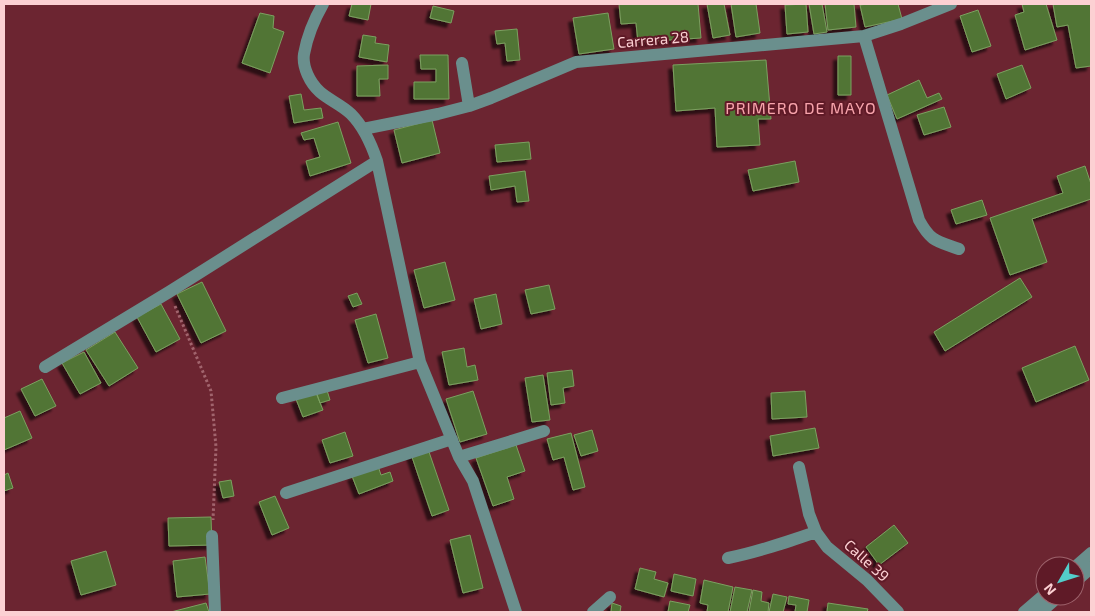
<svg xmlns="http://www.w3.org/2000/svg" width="1095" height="616" font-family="'Exo 2',sans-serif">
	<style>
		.building { fill: #517535; stroke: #7ba160; filter: url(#shadow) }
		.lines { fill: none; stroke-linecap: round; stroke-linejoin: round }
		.path { stroke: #a1646d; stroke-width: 3; stroke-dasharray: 2.5 2.5; stroke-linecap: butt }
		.minor { stroke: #6a8f8d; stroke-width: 12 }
		.labels { text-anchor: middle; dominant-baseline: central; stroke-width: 4; stroke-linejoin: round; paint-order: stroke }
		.street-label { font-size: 15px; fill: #fcd0d3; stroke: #5f1a27 }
		.neighbourhood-label { font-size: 16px; letter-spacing: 1px; fill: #f8a4ac; stroke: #5f1a27 }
	</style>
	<defs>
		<filter id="shadow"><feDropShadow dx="-4.5" dy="4.5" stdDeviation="1" flood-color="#0009"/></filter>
	</defs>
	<rect width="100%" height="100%" fill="#6c2531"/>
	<path class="building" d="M352 4H371L368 20 349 16Z
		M619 4H698L701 38 638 42 636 23 621 24Z
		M707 4H724L730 35 713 38Z
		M731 4H756L760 33 736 37Z
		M806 4 808 32 787 34 785 5Z
		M809 4H822L827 32 814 34Z
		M825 4H854L856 27 828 30Z
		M868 4H898L902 19 865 27 860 5Z
		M1022 4H1046L1057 40 1025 50 1015 15 1024 12Z
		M1053 4H1091V66L1076 68 1068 25 1057 27Z
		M433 6 454 11 451 23 430 18Z
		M978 10 991 46 972 52 960 16Z
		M260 13 274 16 273 28 284 32 270 73 242 63Z
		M608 13 614 49 579 54 573 18Z
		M517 29 520 60 507 61 505 43 497 44 495 31Z
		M363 35 376 37 375 43 389 45 387 62 359 57Z
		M420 55H448L449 99H414V82H436V69H421Z
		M838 56H851V95H838Z
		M766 60 771 119H758L760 145 717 147 715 108 676 111 673 65Z
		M388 65V79H379L380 96H357V66Z
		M1022 65 1031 88 1006 99 997 74Z
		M919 80 927 98 939 93 942 99 897 119 887 95Z
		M301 94 304 110 321 108 323 118 294 123 289 96Z
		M944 107 951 127 924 135 917 115Z
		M432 120 440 153 402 163 394 130Z
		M338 122 351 163 310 176 306 161 320 157 314 138 304 140 301 133Z
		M529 142 531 159 497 162 495 145Z
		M795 161 799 182 753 191 748 170Z
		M1085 166 1091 184V199L1032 219 1047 262 1010 275 990 218 1063 193 1057 176Z
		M525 171 529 201 517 202 515 186 491 190 489 176Z
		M982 200 987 215 956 224 951 210Z
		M445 262 455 300 424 308 414 270Z
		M1020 278 1032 297 945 351 934 332Z
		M202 282 226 331 201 343 177 294Z
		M549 285 555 309 531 314 525 290Z
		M357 293 362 304 353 307 348 296Z
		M496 294 502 324 481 329 474 299Z
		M161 304 180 339 156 352 137 317Z
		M376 314 388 358 368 363 355 320Z
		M115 332 138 368 109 386 86 350Z
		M1075 346 1089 380 1036 402 1022 368Z
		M464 348 467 367 475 365 478 380 449 385 442 352Z
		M84 352 101 383 80 394 62 363Z
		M572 370 574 386 563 388 565 403 551 405 547 373Z
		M543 375 550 420 532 422 525 378Z
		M42 379 56 406 35 416 21 389Z
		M326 387 330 400 320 403 316 391Z
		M473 391 487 434 460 442 446 399Z
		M805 391 807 417 772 419 771 393Z
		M316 393 323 410 303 417 296 399Z
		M20 411 32 438 4 450V418Z
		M815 428 819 448 773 456 770 436Z
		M592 430 598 451 581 456 574 435Z
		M345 432 353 456 330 463 322 440Z
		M571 433 585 487 573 490 564 457 553 460 547 439Z
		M516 445 525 471 507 477 514 499 493 506 476 458Z
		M428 449 449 510 432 516 411 454Z
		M378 466 381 475 390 472 393 481 359 494 352 476Z
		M8 473 13 488 4 491V475Z
		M231 480 234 496 223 498 219 482Z
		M275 496 289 528 272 535 259 502Z
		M211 517 212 545 169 546 168 518Z
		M894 525 908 543 879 565 866 547Z
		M470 535 483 588 463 593 450 540Z
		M106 551 116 585 81 595 71 561Z
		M205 557 210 594 177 597 173 561Z
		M640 568 656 572 654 579 668 583 664 597 635 589Z
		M674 574 696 579 693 596 671 591Z
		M704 580 733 587 728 612H707L708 605 700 603Z
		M735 587 752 590 747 612H730Z
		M753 590 762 592 761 601 769 603 768 612H749Z
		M773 594 787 597 783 612H769Z
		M789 596 809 600 807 612H795L796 605 788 604Z
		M670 601 690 605 688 612H668Z
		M206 603 209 612H171Z
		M612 603 621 606 620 612H611Z
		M828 603 868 609 867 612H827Z"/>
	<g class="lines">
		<path class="path" d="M175 306 211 391 216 447 213 520"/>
		<path class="minor" d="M323 4C315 18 307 37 304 54 302 67 310 83 320 92 329 100 342 105 351 114 364 127 371 143 377 161L420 362 459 457 473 481 516 612
			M864 36 919 220C931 242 937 241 959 249
			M462 63 469 106
			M363 129 438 114 469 106 491 98 576 62 864 36 901 24 951 4
			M45 367 169 292 377 161
			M282 398 420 362
			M459 457 544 431
			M799 467 809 514 816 532 827 547 867 580 898 612
			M286 493 452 439
			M212 536 215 612
			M728 558C758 552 787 542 816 532
			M1075 567 1091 553
			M1075 582 1091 568
			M593 612 610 597
			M1024 612 1045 594
			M1041 612 1059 596"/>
	</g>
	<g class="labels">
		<g class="street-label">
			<text transform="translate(653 39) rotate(-5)">Carrera 28</text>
			<text transform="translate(867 560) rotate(42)">Calle 39</text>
		</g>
		<g class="neighbourhood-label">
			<text x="801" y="107">PRIMERO DE MAYO</text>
		</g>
	</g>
	<rect width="1095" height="616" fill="none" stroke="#fcd0d3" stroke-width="10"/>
	<g transform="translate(1060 581) rotate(231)"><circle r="24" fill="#5f1a27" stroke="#9e636c"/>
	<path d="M0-4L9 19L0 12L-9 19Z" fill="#53cdca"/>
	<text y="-8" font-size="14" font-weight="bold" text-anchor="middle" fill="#fcd0d3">N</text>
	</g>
</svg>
